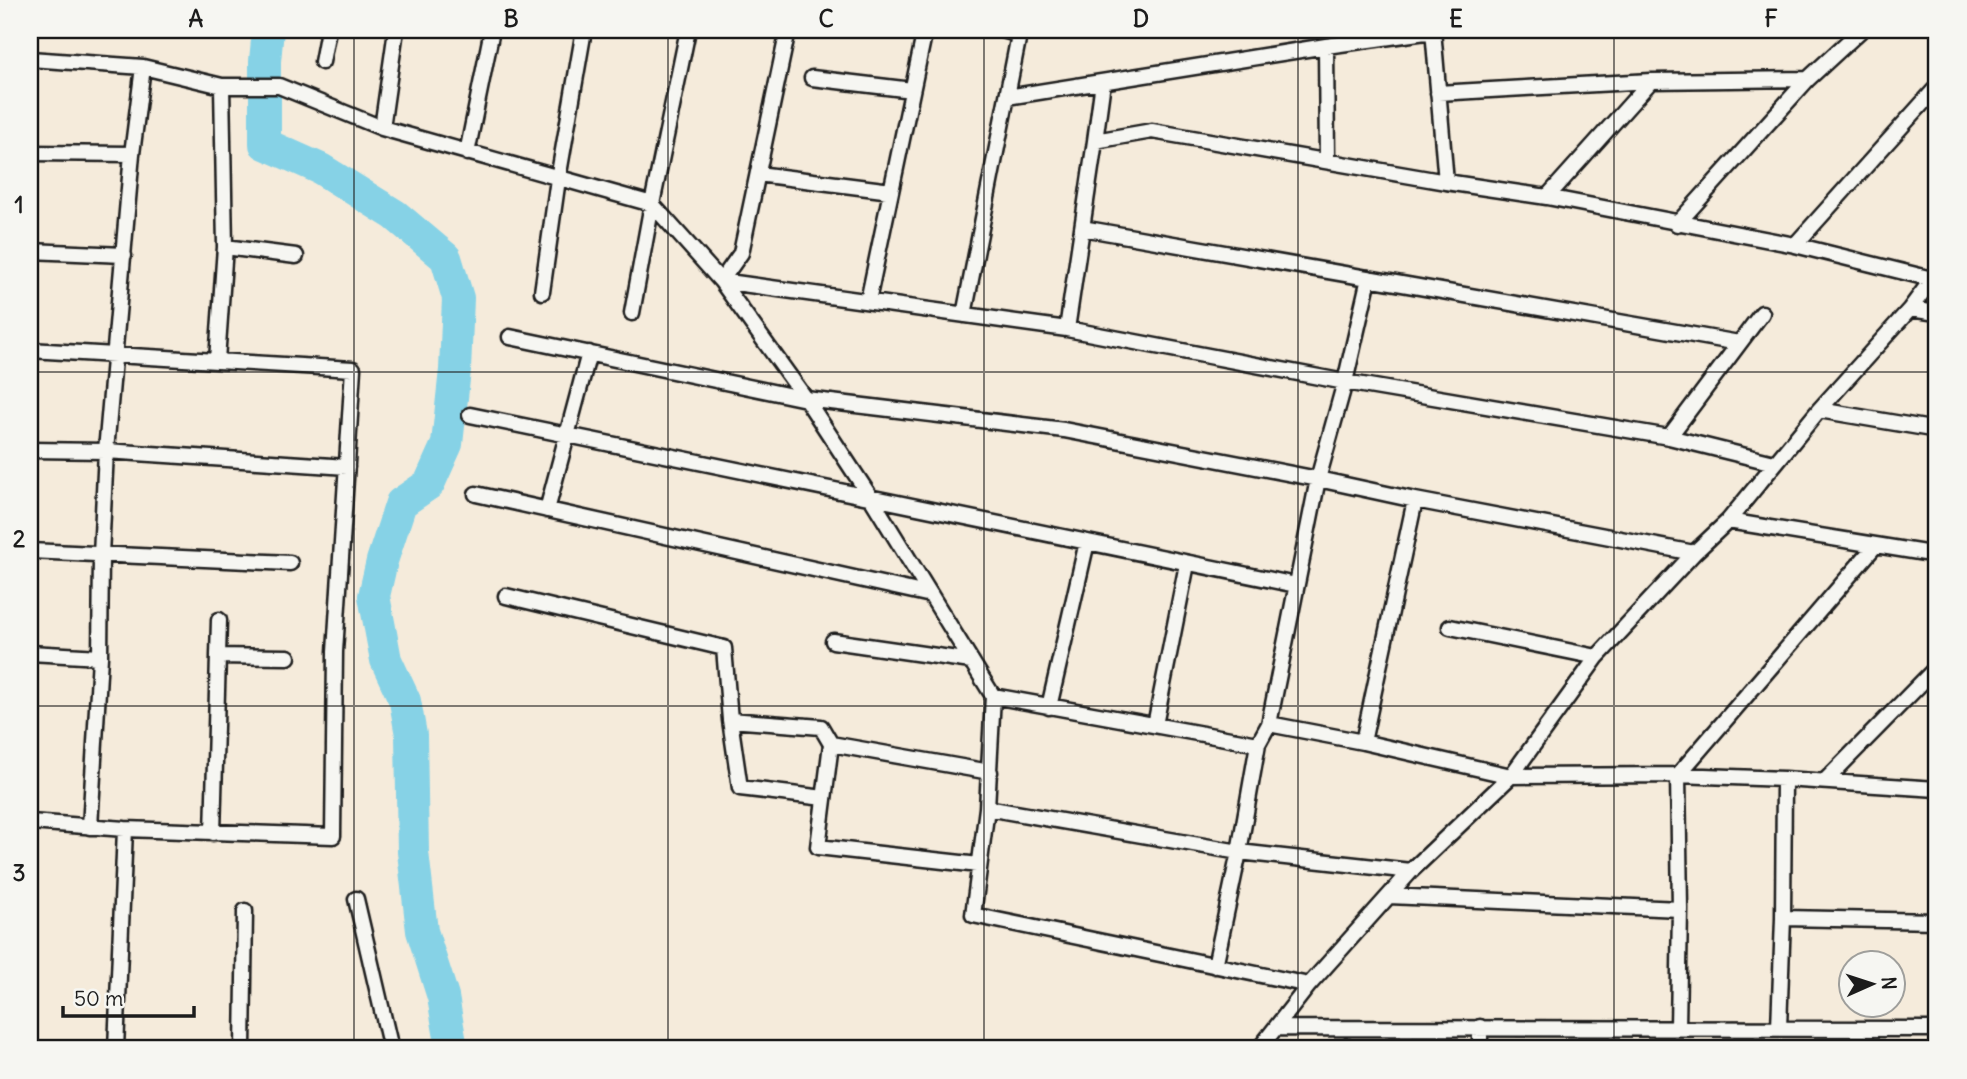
<svg xmlns="http://www.w3.org/2000/svg" width="1967" height="1079" font-family="Delius,sans-serif">
	<style>
		.lines { fill: none; stroke-linecap: round; stroke-linejoin: round }
		.river { stroke: #86d2e6; stroke-width: 32 }
		.minor-casing { stroke: #1c1c1c; stroke-width: 19 }
		.minor { stroke: #f6f6f2; stroke-width: 14 }
		.grid { fill: none; stroke: #1c1c1c; stroke-width: 2; stroke-opacity: 0.55 }
		.neatline { fill: none; stroke: #1c1c1c; stroke-width: 2.5 }
		.grid-label { font-size: 23px; text-anchor: middle; font-weight: bold; fill: #1c1c1c }
	</style>
	<rect width="100%" height="100%" fill="#f5ebdb"/>
	<filter id="ink" filterUnits="userSpaceOnUse"><feTurbulence type="fractalNoise" baseFrequency=".0143" numOctaves="2"/><feDisplacementMap in="SourceGraphic" scale="14" xChannelSelector="R" yChannelSelector="G"/><feConvolveMatrix kernelMatrix="1 2 1 2 8 2 1 2 1" color-interpolation-filters="sRGB"/></filter>
	<g filter="url(#ink)">
		<g class="lines">
			<path class="river" d="M268 30 265 61V144L321 169 395 215 446 258 458 298 455 370 447 444 429 484 401 503 382 561 374 596 386 660 405 701 411 735 413 852 422 931 443 997 452 1049"/>
			<g class="minor-casing">
				<path id="minor" d="M788 30 741 253 721 281 1067 329 1345 382 1669 437 1774 463
					M1002 30 1019 35
					M1433 30 1446 182
					M1326 46 1327 161
					M30 59 143 67 222 86H279L382 128 652 204 721 281 806 399 871 498 993 696 987 808 973 915 1309 985
					M322 62 328 30
					M812 78 912 90
					M1438 93 1651 81 1808 79
					M1007 97 1326 46 1433 31
					M382 128 396 30
					M1095 141 1103 82
					M30 153 132 154
					M467 153 492 30
					M758 174 891 191
					M1547 197 1651 81
					M1677 224 1808 79 1861 30
					M1082 228 1739 343
					M1795 245 1937 87
					M225 247 296 256
					M30 251 124 255
					M542 292 558 179 584 30
					M868 301 925 30
					M1910 309 1937 313
					M632 313 652 204 688 30
					M964 315 1019 35 1023 30
					M1067 329 1095 141 1152 131 1446 182 1547 197 1795 245 1932 279
					M510 337 806 399 1064 430 1318 479 1415 500 1694 553
					M30 350 353 369 335 652 333 836 125 829 30 822
					M217 360 225 247 222 86
					M1819 410 1937 430
					M470 415 1296 585
					M1669 437 1762 313
					M30 450 106 451 347 467
					M476 494 931 595
					M547 510 589 353
					M1728 521 1937 555
					M30 551 290 563
					M506 596 724 648 730 720 740 788 824 798
					M1450 627 1597 657
					M833 641 971 661
					M30 653 100 657
					M218 656 288 657
					M993 696 1258 744
					M1049 707 1087 542
					M730 720 821 727 831 744 990 772
					M1269 724 1363 742 1511 776 1678 775 1784 779 1937 789
					M1155 725 1187 564
					M1363 742 1415 500
					M831 744 818 847 979 865
					M1825 781 1937 667
					M987 808 1239 852 1411 871
					M90 827 100 657 101 555 106 451 132 154 143 67
					M213 833 219 620
					M1389 896 1680 909
					M356 899 391 1049
					M1783 918 1937 921
					M1215 966 1239 852 1258 744 1269 724 1318 479 1345 382 1369 278
					M1276 1028 1937 1029
					M1678 1028 1680 909 1678 775 1875 546
					M1779 1028 1783 918 1784 779
					M116 1049 125 829
					M243 1049 245 911
					M1259 1049 1309 985 1411 871 1511 776 1597 657 1694 553 1728 521 1819 410 1910 309 1936 274
					M1480 1049V1027"/>
			</g>
			<use href="#minor" class="minor"/>
		</g>
	</g>
	<path class="grid" d="M354 30V1049M668 30V1049M984 30V1049M1298 30V1049M1614 30V1049M30 372H1937M30 706H1937"/>
	<rect width="1967" height="1079" fill="none" stroke="#f6f6f2" stroke-width="77"/>
	<g transform="translate(1872 984) rotate(87)"><circle r="33" fill="#f6f6f2" stroke="#9f9f9c" stroke-width="2"/>
	<path d="M0-5L12 26L0 18L-12 26Z" fill="#1c1c1c"/>
	<text y="-10" font-size="19" font-weight="bold" text-anchor="middle" fill="#1c1c1c">N</text>
	</g>
	<path d="M63 1006v10h131v-10" fill="none" stroke="#1c1c1c" stroke-width="3.5"/>
	<text x="74" y="1006" font-size="21" fill="#1c1c1c" stroke="#f6f6f2" stroke-width="5" paint-order="stroke">50 m</text>
	<rect x="38" y="38" width="1890" height="1002" class="neatline"/>
	<g class="grid-label">
		<text x="196" y="27">A</text>
		<text x="511" y="27">B</text>
		<text x="826" y="27">C</text>
		<text x="1141" y="27">D</text>
		<text x="1456" y="27">E</text>
		<text x="1771" y="27">F</text>
		<text x="19" y="213">1</text>
		<text x="19" y="547">2</text>
		<text x="19" y="881">3</text>
	</g>
</svg>
